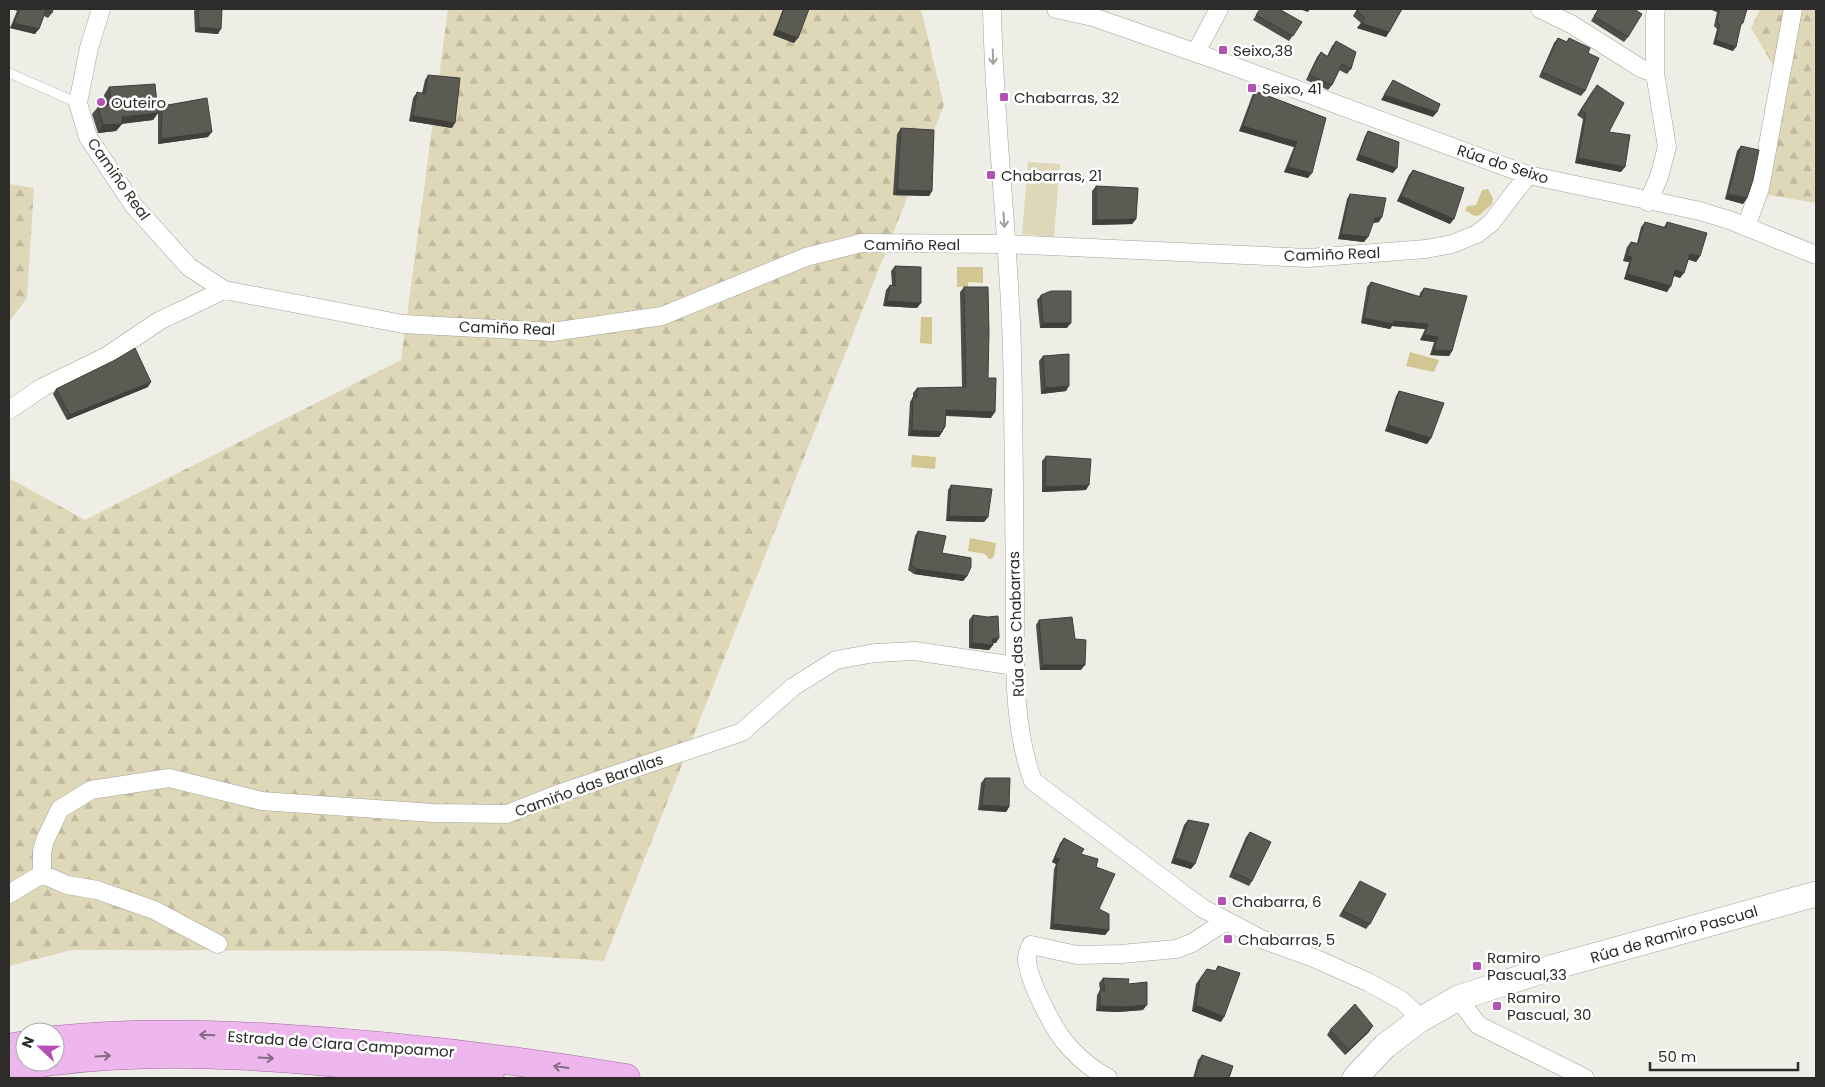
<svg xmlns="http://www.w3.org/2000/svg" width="1825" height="1087" font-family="Poppins,sans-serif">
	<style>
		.forest { fill: url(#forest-firs) }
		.garden { fill: #dfd8b8 }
		.water { fill: #d2c692 }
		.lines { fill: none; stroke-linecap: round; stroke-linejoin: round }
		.lane-casing { stroke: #a2a19a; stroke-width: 10 }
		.street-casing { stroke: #a2a19a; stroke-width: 19 }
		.secondary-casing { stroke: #a2a19a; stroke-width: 26 }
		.primary-casing { stroke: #a267a1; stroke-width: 29 }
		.lane { stroke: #fff; stroke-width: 9 }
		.street { stroke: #fff; stroke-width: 18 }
		.secondary { stroke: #fff; stroke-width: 25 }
		.primary { stroke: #edb7ed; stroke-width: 28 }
		.wall { fill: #4e4d47 }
		.shaded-wall { fill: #403f3a }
		.building { fill: #5b5a53; stroke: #403f3a }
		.oneway { stroke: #a0a09f }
		.oneway2 { stroke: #836b82 }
		.poi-dot { fill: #b550b6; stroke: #fff; stroke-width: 2 }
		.labels { text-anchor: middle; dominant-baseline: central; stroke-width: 5; stroke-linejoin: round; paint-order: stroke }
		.poi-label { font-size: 15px; fill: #2d2c2a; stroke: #fff; text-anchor: start }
		.street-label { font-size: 15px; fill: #2d2c2a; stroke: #fff }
	</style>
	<defs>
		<pattern id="forest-firs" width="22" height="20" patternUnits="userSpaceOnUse" patternTransform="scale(1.25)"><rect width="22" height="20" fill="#dfd8b8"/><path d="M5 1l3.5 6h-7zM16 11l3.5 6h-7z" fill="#c0ba9e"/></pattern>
	</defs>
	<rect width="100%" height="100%" fill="#efeee6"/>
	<path class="forest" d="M448 9H921L944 105 604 961 449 951 72 950 9 966V478L85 520 401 360Z
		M1760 9H1816V203L1763 194 1775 68 1751 28Z
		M9 184 34 188 27 298 9 322Z"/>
	<path class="garden" d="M1028 162 1060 164 1054 237 1022 234Z"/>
	<path class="water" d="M1488 189 1493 198 1492 204 1480 215 1474 216 1465 210 1467 206 1476 205 1482 190Z
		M957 267H983V283L968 282V287H957Z
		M921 317H932V344L920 343Z
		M1410 352 1439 360 1434 372 1406 366Z
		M912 455 936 457 935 469 911 467Z
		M970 538 996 543 994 556 991 559H989L985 554 968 551Z"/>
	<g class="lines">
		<g class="lane-casing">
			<path id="lane" d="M9 73 78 103"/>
		</g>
		<g class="street-casing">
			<path id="street" d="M992 9C994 123 1009 236 1012 351 1014 434 1014 517 1015 600 1015 658 1012 725 1033 781L1202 908 1261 939 1314 958 1368 982 1401 1000 1411 1009 1418 1021
				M1056 9 1093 17 1225 63 1528 175 1700 211 1732 221 1816 255
				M1540 9 1571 24 1642 69 1655 73
				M1196 52 1219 9
				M1648 202 1659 177 1667 147 1655 73V16L1656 9
				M1746 227 1760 188 1793 9
				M224 290 403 324 552 332 662 316 806 257 861 243 1006 244 1308 258 1426 249 1452 244 1477 234 1491 223 1528 175
				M9 410 43 387 107 356 159 321 224 290 189 267 134 206 88 137 78 103 89 48 101 9
				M9 894 42 874
				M218 944 154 910 97 890 67 885 42 874V852L45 840 60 809 91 790 169 778 262 801 433 813 507 814 555 795 742 732 793 687 836 660 875 653 915 651 1015 666
				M1458 998 1478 1025 1585 1078
				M1108 1078C1093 1070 1080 1059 1069 1047 1054 1031 1029 982 1027 960 1026 955 1029 950 1031 945L1077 955 1121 954 1176 949 1192 943 1226 921"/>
		</g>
		<g class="secondary-casing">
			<path id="secondary" d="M1355 1078 1385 1046 1418 1021 1458 998 1554 967 1816 894"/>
		</g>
		<g class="primary-casing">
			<path id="primary" d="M55 1040C129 1032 203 1034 277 1038 395 1045 510 1059 626 1078
				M9 1048 25 1045
				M55 1061C197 1043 348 1064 490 1078
				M9 1069 47 1062"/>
		</g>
		<use href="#lane" class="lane"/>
		<use href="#street" class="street"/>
		<use href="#secondary" class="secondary"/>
		<use href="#primary" class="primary"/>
	</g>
	<path class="wall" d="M12 9H53L52 13 48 18 44 16 35 34 10 28 17 11Z
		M196 9H222L218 34 195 32 194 11Z
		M783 9H809L794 43 773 35Z
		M1260 9H1279L1302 22 1289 41 1253 20Z
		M1357 9H1402L1386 37 1357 28 1361 23 1353 16Z
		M1598 9H1634L1628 37 1624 42 1591 21Z
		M1710 9H1747L1740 28 1733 51 1713 44 1717 29 1714 26 1717 12Z
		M1558 38 1567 42 1569 38 1588 53 1585 91 1581 96 1539 77 1554 43Z
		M1336 41 1351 69 1347 74 1339 70 1332 85 1328 90 1306 80 1317 57 1321 52 1327 56 1332 46Z
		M428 75 452 128 409 121 413 98 417 92 422 93 425 80Z
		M109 87 158 111 162 106 208 137 158 144V113L153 120 122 124 116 131 98 133 92 114 98 107 106 105 104 95Z
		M1593 90 1609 132 1621 172 1575 163 1583 119 1577 115Z
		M1255 91 1326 118 1308 178 1284 172 1294 147 1239 131 1252 96Z
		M901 128 932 191 929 196 893 195 897 134Z
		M1368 131 1393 173 1356 160 1365 136Z
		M1741 146 1747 198 1743 204 1725 199 1737 151Z
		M1413 170 1450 224 1397 201 1409 175Z
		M1096 186 1136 219 1132 224 1092 225V191Z
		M1350 194 1379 222 1373 223 1364 242 1338 239 1347 199Z
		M1645 222 1664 227 1667 222 1700 256 1696 262 1688 259 1680 278 1674 276 1667 292 1624 279 1629 262 1623 261 1627 247 1631 242 1637 243 1641 227Z
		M895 266 917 308 883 306 886 290 890 285H892L891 271Z
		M1371 282 1419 297 1420 293 1424 288 1452 351 1449 356 1430 355 1434 342 1420 340 1425 329 1392 326 1390 329 1361 323 1367 287Z
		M964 287 988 378 991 418 946 416 945 427 939 437 908 436 910 402 913 397V393L917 388 962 387 960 292Z
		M1041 295 1067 328H1040L1037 300Z
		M1043 356 1066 391 1041 394 1039 361Z
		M148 387 67 420 53 394 56 389Z
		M1399 391 1431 438 1427 444 1385 431 1396 396Z
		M1046 456 1086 490 1042 492V461Z
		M951 485 988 517 984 522 946 521 948 490Z
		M918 531 967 576 963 581 914 574 908 570 915 536Z
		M973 615 996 643H993V645L989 650 969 648V620Z
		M1039 620 1075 639 1081 670H1040L1036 625Z
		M985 778 1009 807 1006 812 978 810 981 783Z
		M1188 820 1191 869 1171 863 1184 825Z
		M1250 832 1252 881 1249 886 1229 877 1246 837Z
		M1064 838 1096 867 1099 909 1109 930 1105 935 1050 929 1054 869 1056 864 1052 862 1060 843Z
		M1360 881 1370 924 1366 929 1339 916Z
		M1218 966 1221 1022 1192 1011 1196 984 1207 969 1215 971Z
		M1103 978 1128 984 1143 1010 1118 1012 1096 1011 1097 995 1100 990 1099 983Z
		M1330 1030 1369 1032 1345 1055 1327 1035Z
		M1202 1055 1229 1078H1193L1198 1060Z"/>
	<path class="shaded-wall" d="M1299 9H1310L1308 12Z
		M1710 9H1719L1717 12Z
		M14 23 39 29 35 34 10 28Z
		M1361 23 1389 32 1386 37 1357 28Z
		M199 27 221 29 218 34 195 32Z
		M776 30 798 38 794 43 773 35Z
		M1716 40 1736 47 1733 51 1713 44Z
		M1384 95 1437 112 1433 117 1381 100Z
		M158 113 153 120 117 124 122 117Z
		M413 116 455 123 452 128 409 121Z
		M122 124 116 131 98 133 103 125Z
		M1243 126 1297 142 1294 147 1239 131Z
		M212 132 208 137 158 144 161 139Z
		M1359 155 1397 168 1393 173 1356 160Z
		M1578 158 1625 167 1621 172 1575 163Z
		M1288 167 1312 173 1308 178 1284 172Z
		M897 190 932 191 929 196 893 195Z
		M1728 194 1747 198 1743 204 1725 199Z
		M1401 196 1454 219 1450 224 1397 201Z
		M1382 217 1379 222 1371 223 1375 218Z
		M1136 219 1132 224 1092 225 1096 220Z
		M1341 234 1368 237 1364 242 1338 239Z
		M1690 254 1700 256 1696 262 1686 259Z
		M1627 256 1632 257 1629 262 1623 261Z
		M1675 270 1684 273 1680 278 1672 275Z
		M1627 274 1671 286 1667 292 1624 279Z
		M887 301 921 303 917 308 883 306Z
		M1364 318 1394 321 1428 324 1425 329 1392 326 1390 329 1361 323Z
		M1043 323H1071L1067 328H1040Z
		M1424 335 1438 337 1434 342 1420 340Z
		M1434 350 1452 351 1449 356 1430 355Z
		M151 382 148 387 67 420 70 415Z
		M1069 386 1066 391 1041 394 1045 388Z
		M946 410 995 412 991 418 942 415Z
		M1388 425 1431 438 1427 444 1385 431Z
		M945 427 939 437 908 436 912 430Z
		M1089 485 1086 490 1042 492 1045 487Z
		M949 516 988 517 984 522 946 521Z
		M917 569 967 576 963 581 914 574Z
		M999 638 996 643 989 644 992 639Z
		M972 643 993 645 989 650 969 648Z
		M1043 665H1085L1081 670H1040Z
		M982 805 1009 807 1006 812 978 810Z
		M1055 857 1060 859 1056 864 1052 862Z
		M1175 858 1195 864 1191 869 1171 863Z
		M1053 924 1109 930 1105 935 1050 929Z
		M1147 1005 1143 1010 1118 1012 1096 1011 1100 1006Z
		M1196 1005 1224 1017 1221 1022 1192 1011Z
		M1373 1026 1369 1032 1345 1055 1349 1050Z"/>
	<path class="building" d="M20 9H53L52 13 46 10 39 29 14 23Z
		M198 9H222L221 29 199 27Z
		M784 9H809L798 38 776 30Z
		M1260 9H1279L1302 22 1293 36 1256 15Z
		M1358 9H1402L1389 32 1361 23 1365 18 1357 11Z
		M1599 9H1634L1642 14 1628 37 1594 16Z
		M1720 9H1747L1743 23 1741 24 1736 47 1716 40 1720 25 1717 22Z
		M1558 38 1567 42 1569 38 1590 48 1588 53 1599 58 1585 91 1542 72Z
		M1336 41 1356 52 1351 69 1342 64 1332 85 1309 75 1321 52 1328 57Z
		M428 75 460 78 455 123 413 116 417 92 425 94Z
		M1393 80 1440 104 1437 112 1384 95Z
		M155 84 158 113 122 117V124L103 125 98 107 112 104 109 87Z
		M1597 85 1624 103 1609 132 1630 135 1625 167 1578 158 1586 114 1581 110Z
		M1255 91 1326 118 1312 173 1288 167 1297 142 1243 126Z
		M207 98 212 132 161 139 162 106Z
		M901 128 934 130 932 191 897 190Z
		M1368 131 1399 142 1397 168 1359 155Z
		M1741 146 1759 150 1753 180 1747 198 1728 194Z
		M1413 170 1464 188 1454 219 1401 196Z
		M1096 186 1138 188 1136 219 1096 220Z
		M1350 194 1386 198 1382 217 1375 218 1368 237 1341 234Z
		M1645 222 1666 228 1667 222 1707 233 1700 256 1690 254 1684 273 1675 270 1671 286 1627 274 1632 257 1627 256 1631 242 1638 244Z
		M895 266 921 267V303L887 301 890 285 895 286Z
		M1371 282 1421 297 1424 288 1467 296 1452 351 1434 350 1438 337 1424 335 1428 324 1394 321 1393 324 1364 318Z
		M964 287H988L989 333 988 378H996L995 412 946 410 945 427 943 428 942 432 912 430 913 397H917V388L966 387Z
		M1051 291H1071V323H1043L1041 295Z
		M135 348 151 382 70 415 56 389 115 360Z
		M1069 354V386L1045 388 1043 356Z
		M1399 391 1444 403 1431 438 1388 425Z
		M1046 456 1091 459 1089 485 1045 487Z
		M951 485 992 489 988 517 949 516Z
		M918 531 946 536 942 553 971 558V567L967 576 917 569 911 565Z
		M973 615 988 617 998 616 999 638 992 639 993 645 972 643Z
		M1072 617 1075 639 1086 640 1085 665H1043L1039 620Z
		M985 778H1010L1009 807 982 805Z
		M1188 820 1209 824 1195 864 1175 858Z
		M1250 832 1271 842 1252 881 1233 872Z
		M1064 838 1084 849 1081 854 1098 859 1096 867 1115 874 1099 909 1109 914V930L1053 924 1057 864 1060 859 1055 857Z
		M1360 881 1386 894 1370 924 1343 911Z
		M1218 966 1240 973 1224 1017 1196 1005 1200 979 1207 969 1216 971Z
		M1103 978 1129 979 1128 984 1147 982V1005L1122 1007 1100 1006V990L1105 991Z
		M1355 1004 1373 1026 1349 1050 1330 1030Z
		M1202 1055 1233 1066 1229 1078H1195Z"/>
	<defs><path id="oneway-shaft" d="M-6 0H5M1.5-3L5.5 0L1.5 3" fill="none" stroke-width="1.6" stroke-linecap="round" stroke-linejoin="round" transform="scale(1.25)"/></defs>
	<g class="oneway">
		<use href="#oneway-shaft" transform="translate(993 57) rotate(88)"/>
		<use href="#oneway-shaft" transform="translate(1004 220) rotate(86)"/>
	</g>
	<g class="oneway2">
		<use href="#oneway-shaft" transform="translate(207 1035) rotate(-178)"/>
		<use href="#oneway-shaft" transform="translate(103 1056) rotate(-3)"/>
		<use href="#oneway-shaft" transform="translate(266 1058) rotate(3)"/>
		<use href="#oneway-shaft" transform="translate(561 1067) rotate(-172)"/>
	</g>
	<g class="poi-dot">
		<rect x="1218" y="45" width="10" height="10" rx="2.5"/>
		<rect x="1247" y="83" width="10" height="10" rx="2.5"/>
		<rect x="999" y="92" width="10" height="10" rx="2.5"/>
		<circle cx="101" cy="102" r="5"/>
		<rect x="986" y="170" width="10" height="10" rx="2.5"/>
		<rect x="1217" y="896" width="10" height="10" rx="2.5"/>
		<rect x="1223" y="934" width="10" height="10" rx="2.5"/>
		<rect x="1472" y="961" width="10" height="10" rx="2.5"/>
		<rect x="1492" y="1001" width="10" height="10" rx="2.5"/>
	</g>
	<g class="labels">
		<g class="poi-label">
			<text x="1233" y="50">Seixo,38</text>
			<text x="1262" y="88">Seixo, 41</text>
			<text x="1014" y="97">Chabarras, 32</text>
			<text x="111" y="102">Outeiro</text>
			<text x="1001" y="175">Chabarras, 21</text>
			<text x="1232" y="901">Chabarra, 6</text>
			<text x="1238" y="939">Chabarras, 5</text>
			<text x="1487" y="957">Ramiro<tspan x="1487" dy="17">Pascual,33</tspan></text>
			<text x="1507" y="997">Ramiro<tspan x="1507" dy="17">Pascual, 30</tspan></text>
		</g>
		<g class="street-label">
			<text transform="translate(1503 164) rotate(18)">Rúa do Seixo</text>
			<text transform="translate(119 179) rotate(55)">Camiño Real</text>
			<text x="912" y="244">Camiño Real</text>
			<text transform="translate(1332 254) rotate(-2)">Camiño Real</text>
			<text transform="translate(507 328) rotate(2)">Camiño Real</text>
			<text transform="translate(1016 624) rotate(-92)">Rúa das Chabarras</text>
			<text transform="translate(589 785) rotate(-20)">Camiño das Barallas</text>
			<text transform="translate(1674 934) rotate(-16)">Rúa de Ramiro Pascual</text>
			<text transform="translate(341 1044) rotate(4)">Estrada de Clara Campoamor</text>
		</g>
	</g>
	<rect width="1825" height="1087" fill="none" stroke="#2d2c2a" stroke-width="20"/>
	<g transform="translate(40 1047) rotate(292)"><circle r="24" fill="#ffffff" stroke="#ababaa"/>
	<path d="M0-4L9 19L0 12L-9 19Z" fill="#b550b6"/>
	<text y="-8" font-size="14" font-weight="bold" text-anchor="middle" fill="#2d2c2a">N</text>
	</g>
	<path d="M1650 1062v8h148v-8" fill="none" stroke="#2d2c2a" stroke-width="2.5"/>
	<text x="1658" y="1062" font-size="15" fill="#2d2c2a" stroke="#ffffff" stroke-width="4" paint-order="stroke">50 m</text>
</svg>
